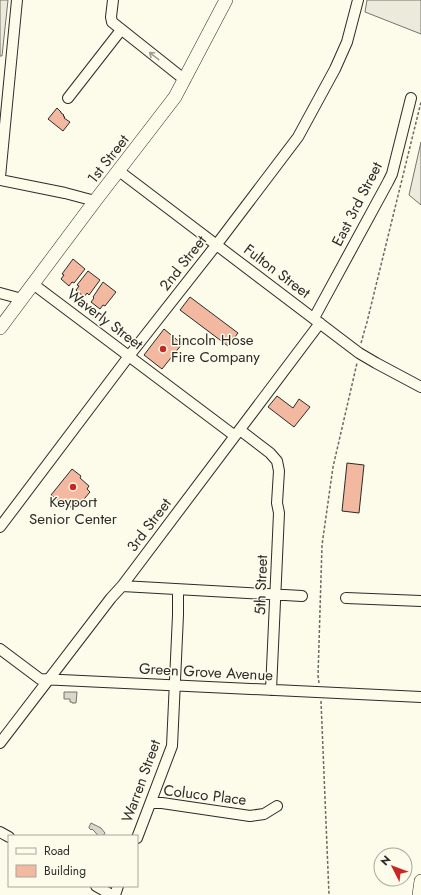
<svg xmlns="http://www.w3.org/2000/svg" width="421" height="895" font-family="Jost,sans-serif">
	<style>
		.green { fill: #ecebdb; stroke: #74746e }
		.parking { fill: #eceadb; stroke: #74746e }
		.water { fill: #d8d7c9; stroke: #74746e }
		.building { fill: #f2b8a0; stroke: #2b2b2b }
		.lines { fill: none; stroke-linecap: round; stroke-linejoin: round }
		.minor-casing { stroke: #2b2b2b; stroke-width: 12 }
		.major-casing { stroke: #2b2b2b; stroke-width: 14 }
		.path { stroke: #6a6964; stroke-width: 1.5; stroke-dasharray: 3 2; stroke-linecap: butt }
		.minor { stroke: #fdfbea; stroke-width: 10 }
		.major { stroke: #fdfbea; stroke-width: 13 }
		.oneway { stroke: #9e9d94 }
		.poi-dot { fill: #c62828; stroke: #fdfbea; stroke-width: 1.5 }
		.labels { text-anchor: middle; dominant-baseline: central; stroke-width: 3; stroke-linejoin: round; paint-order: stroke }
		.street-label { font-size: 15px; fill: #2b2b2b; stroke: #fdfbea }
		.poi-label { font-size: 15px; fill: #2b2b2b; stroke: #fdfbea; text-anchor: start }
	</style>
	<rect width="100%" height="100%" fill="#fdfbea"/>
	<path class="green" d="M367 0H421V34L365 12Z
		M421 142V205L409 195Z"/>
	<path class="parking" d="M0 0H8L2 56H0Z"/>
	<path class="water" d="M64 692H77L76 703H72V702H70V699H64Z
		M91 823 101 828 105 833 103 836H98L96 833 92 829 91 830 89 828V827Z"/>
	<path class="building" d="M57 108 61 112V113L64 115 63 116 65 117 64 118 70 122 63 131 48 119Z
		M73 259 85 269 74 283 72 282 69 286 61 279 64 275 62 274Z
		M88 271 100 280 89 295 87 293 84 297 76 290 79 286 77 285Z
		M103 282 116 292 105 306 103 305 100 309 91 302 94 298 93 297Z
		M190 297 238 333 228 346 180 310Z
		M164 329 182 344 162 369 144 355Z
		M277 396 293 408 299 399 310 407 294 427 268 407Z
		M347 463 364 465 359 513 342 511Z
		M72 469 81 476 80 478 89 486 87 489 90 492 79 505 76 503 72 508 63 501 61 503 51 495Z"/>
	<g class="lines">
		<g class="minor-casing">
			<path id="minor" d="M113 0 111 17 112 22 185 80
				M68 98 121 30
				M119 171 359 353 376 363 421 387
				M0 177 17 0
				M0 180 65 193 95 201
				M33 284 235 436
				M0 293 22 299
				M314 318 388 182 392 174 411 98
				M240 430 270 453 277 461 279 471 277 503 279 513 271 690
				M0 527 129 356 217 244 298 137 335 69 347 42 358 0
				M122 586 302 596
				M346 598 421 601
				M0 649 40 679 421 697
				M0 743 111 598 122 586 320 323
				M151 803H162L250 816 264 814 277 806
				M0 832 9 837
				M137 838 172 746 178 615V590
				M96 886 112 895
				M115 895 118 886"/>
		</g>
		<g class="major-casing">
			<path id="major" d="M0 328 95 201 175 97 226 0
				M419 895 421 881"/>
		</g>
		<path class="path" d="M361 343 367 322 421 102
			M319 683 318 676 322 545 333 467 357 363
			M321 701 329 895"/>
		<use href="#minor" class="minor"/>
		<use href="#major" class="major"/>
	</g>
	<defs><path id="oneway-shaft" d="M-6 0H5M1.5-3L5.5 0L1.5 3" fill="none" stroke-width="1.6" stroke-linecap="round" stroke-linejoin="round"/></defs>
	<use class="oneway" href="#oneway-shaft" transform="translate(154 56) rotate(-142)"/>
	<g class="poi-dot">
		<circle cx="163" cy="349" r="4"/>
		<circle cx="73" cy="487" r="4"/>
	</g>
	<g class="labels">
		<g class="street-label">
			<text transform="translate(108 159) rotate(-52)">1st Street</text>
			<text transform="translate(357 204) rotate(-63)">East 3rd Street</text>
			<text transform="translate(183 263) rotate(-52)">2nd Street</text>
			<text transform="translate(277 271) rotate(37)">Fulton Street</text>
			<text transform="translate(105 319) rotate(37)">Waverly Street</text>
			<text transform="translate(149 525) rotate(-53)">3rd Street</text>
			<text transform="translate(261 585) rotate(-88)">5th Street</text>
			<text transform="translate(206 672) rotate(3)">Green Grove Avenue</text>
			<text transform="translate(141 781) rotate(-70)">Warren Street</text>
			<text transform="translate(205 795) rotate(7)">Coluco Place</text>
		</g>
		<g class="poi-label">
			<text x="171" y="340">Lincoln Hose<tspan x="171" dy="17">Fire Company</tspan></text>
			<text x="73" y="502" text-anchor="middle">Keyport<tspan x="73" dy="17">Senior Center</tspan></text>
		</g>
	</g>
	<rect x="8" y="835" width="130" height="52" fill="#fdfbea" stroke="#a9a89e"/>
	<rect x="16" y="848" width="20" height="6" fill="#fdfbea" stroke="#a9a89e"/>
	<text x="44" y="855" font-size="12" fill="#2b2b2b">Road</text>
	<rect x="16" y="865" width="20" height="12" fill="#f2b8a0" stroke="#a9a89e"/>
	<text x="44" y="875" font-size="12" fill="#2b2b2b">Building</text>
	<g transform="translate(393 867) rotate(312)"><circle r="19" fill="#fdfbea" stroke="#a9a89e"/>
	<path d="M0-3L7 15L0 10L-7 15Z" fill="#c62828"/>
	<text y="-6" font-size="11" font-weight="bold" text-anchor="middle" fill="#2b2b2b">N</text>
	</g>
</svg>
